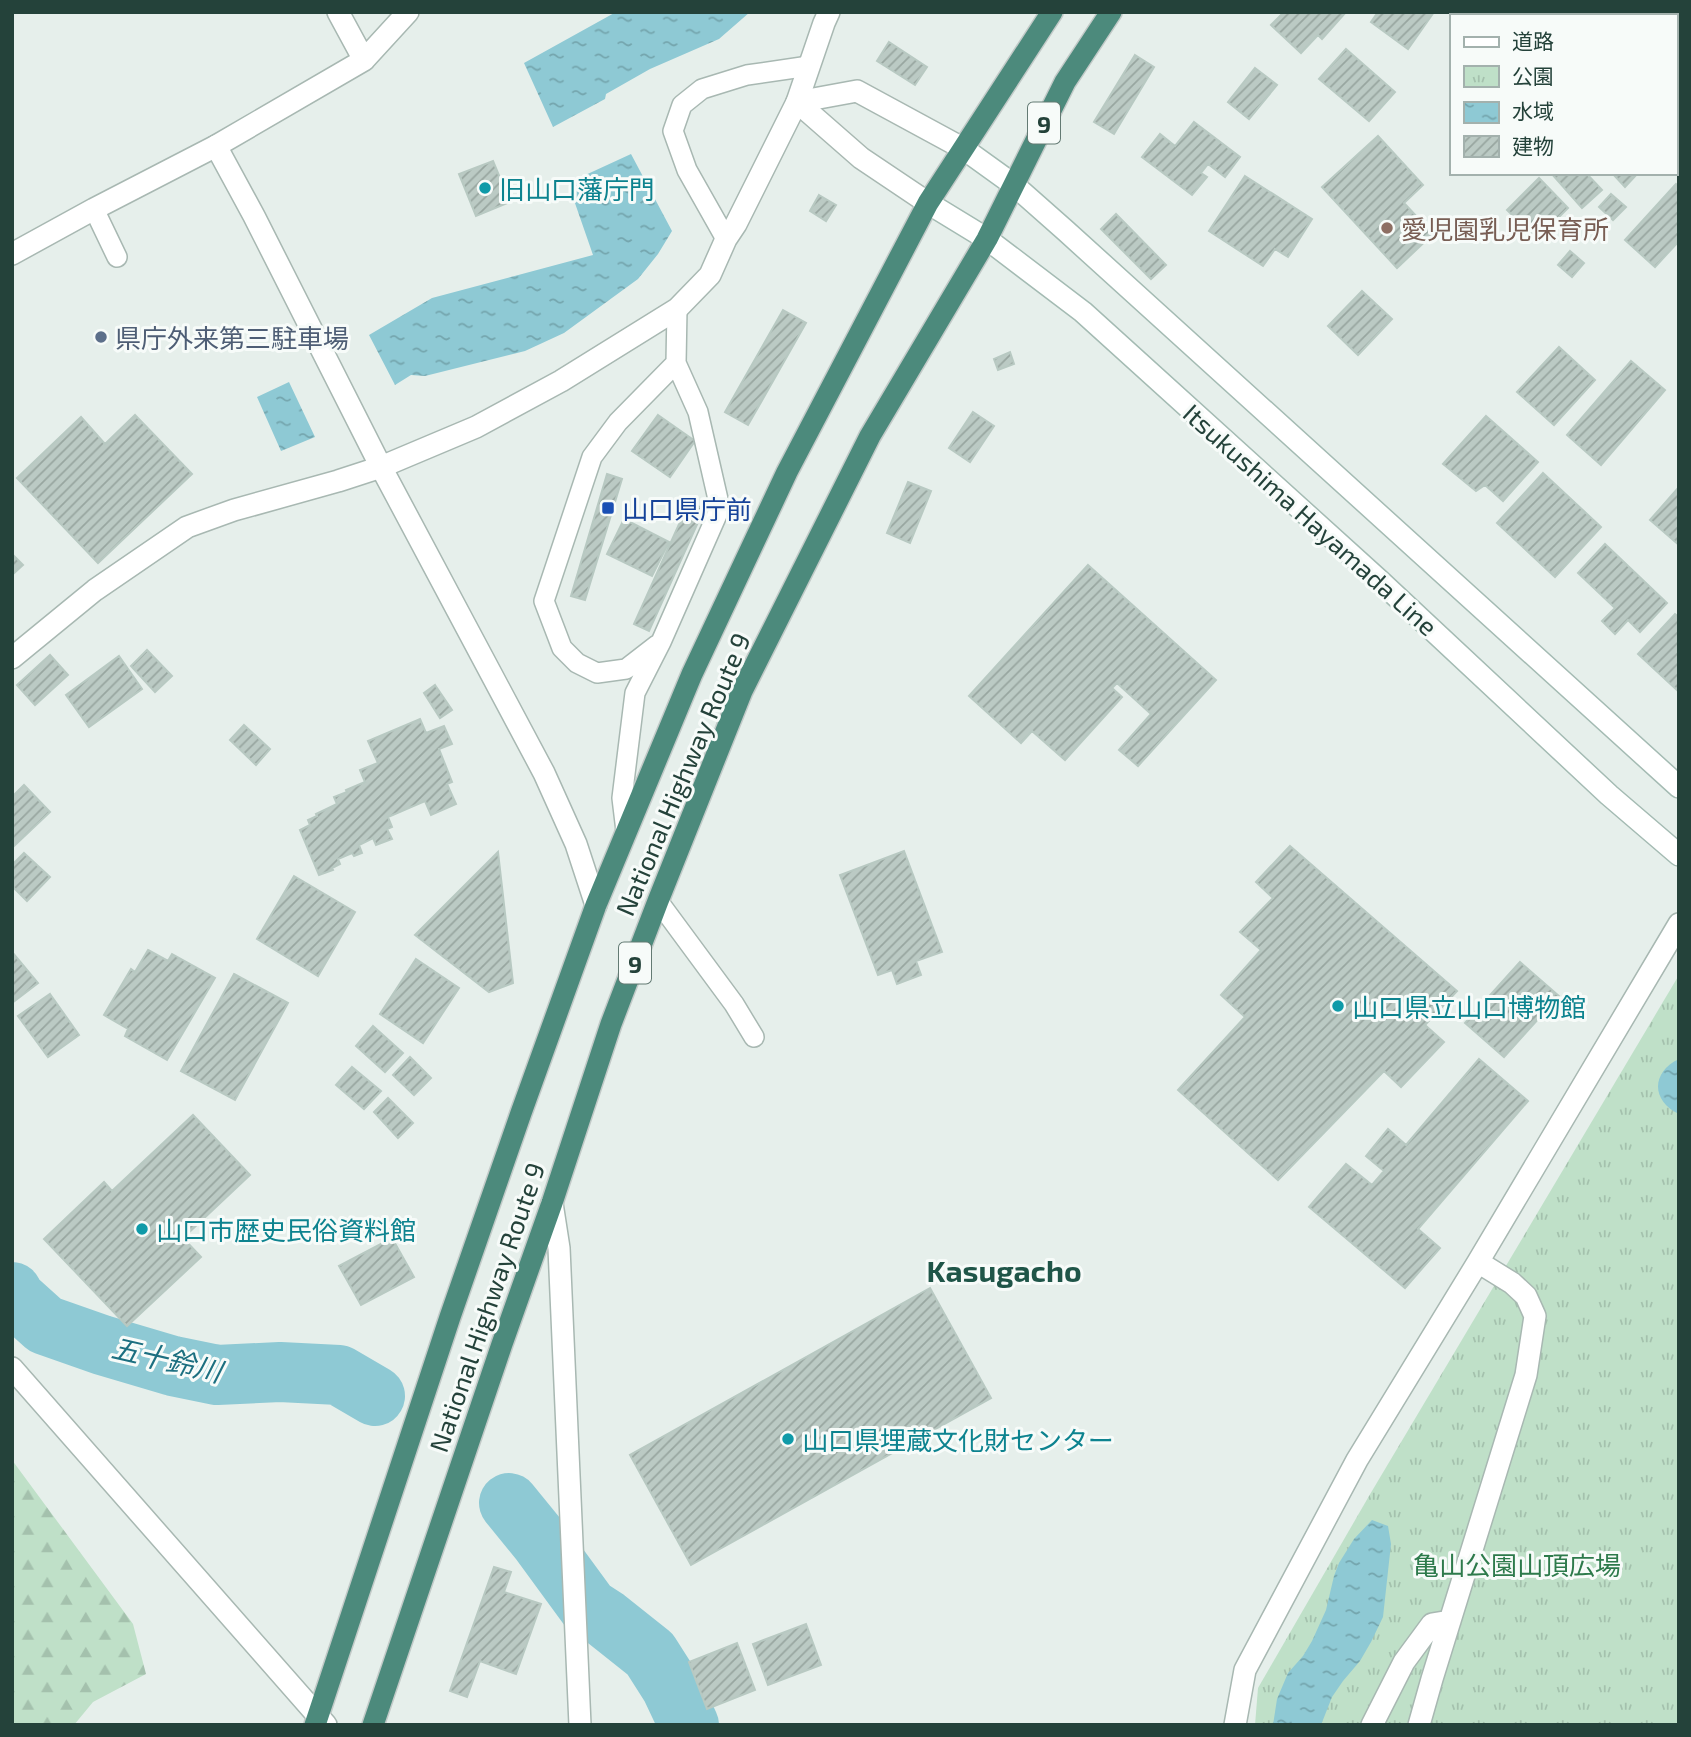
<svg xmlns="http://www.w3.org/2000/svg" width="1691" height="1737" font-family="'Exo 2','Noto Sans JP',sans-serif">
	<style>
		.forest { fill: url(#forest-firs) }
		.park { fill: url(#park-tufts) }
		.water { fill: url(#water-ripples) }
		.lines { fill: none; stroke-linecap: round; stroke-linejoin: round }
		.river { stroke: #8ec9d4; stroke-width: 60 }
		.building { fill: url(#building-hatch); stroke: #b8c9c2; stroke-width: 2 }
		.service-casing { stroke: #a8b8b2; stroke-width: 22 }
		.minor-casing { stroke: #a8b8b2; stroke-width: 24 }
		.tertiary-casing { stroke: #a8b8b2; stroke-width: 24 }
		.secondary-casing { stroke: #a4bbb3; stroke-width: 24 }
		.trunk-casing { stroke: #c2cac8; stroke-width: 24 }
		.service { stroke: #fff; stroke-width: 19 }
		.minor { stroke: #fff; stroke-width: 21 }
		.tertiary { stroke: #fff; stroke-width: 21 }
		.secondary { stroke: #fff; stroke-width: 21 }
		.trunk { stroke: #4c8a7c; stroke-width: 21 }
		.culture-dot { fill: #0f9aa8; stroke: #f7fbf9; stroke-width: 2.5 }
		.education-dot { fill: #8d6e63; stroke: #f7fbf9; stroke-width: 2.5 }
		.service-dot { fill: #5c6f8a; stroke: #f7fbf9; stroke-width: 2.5 }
		.transit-dot { fill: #1a4fb4; stroke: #f7fbf9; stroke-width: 2.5 }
		.labels { text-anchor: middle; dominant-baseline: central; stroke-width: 6; stroke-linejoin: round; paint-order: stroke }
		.shield { fill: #f7fbf9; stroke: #637a73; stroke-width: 2 }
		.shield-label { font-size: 24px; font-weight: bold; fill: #24423a }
		.culture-label { font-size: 26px; fill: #0d838f; stroke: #f7fbf9; text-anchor: start }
		.education-label { font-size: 26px; fill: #785e54; stroke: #f7fbf9; text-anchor: start }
		.service-label { font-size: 26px; fill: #4e5e75; stroke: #f7fbf9; text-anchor: start }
		.transit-label { font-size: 26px; fill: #164399; stroke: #f7fbf9; text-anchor: start }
		.street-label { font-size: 26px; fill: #24423a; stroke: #f7fbf9 }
		.park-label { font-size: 26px; fill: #2d7a4b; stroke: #f7fbf9 }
		.water-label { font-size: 28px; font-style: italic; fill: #1c6f80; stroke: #f7fbf9 }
		.quarter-label { font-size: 30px; font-weight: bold; fill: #1f5548; stroke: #f7fbf9 }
	</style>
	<defs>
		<pattern id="forest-firs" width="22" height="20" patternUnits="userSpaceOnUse" patternTransform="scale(1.75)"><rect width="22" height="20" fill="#bfe0c8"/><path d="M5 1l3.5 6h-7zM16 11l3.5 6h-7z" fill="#a4c1ad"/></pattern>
		<pattern id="park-tufts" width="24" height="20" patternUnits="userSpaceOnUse" patternTransform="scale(1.75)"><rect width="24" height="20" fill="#bfe0c8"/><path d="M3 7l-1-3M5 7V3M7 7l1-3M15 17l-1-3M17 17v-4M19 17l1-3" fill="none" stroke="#a4c1ad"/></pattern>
		<pattern id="water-ripples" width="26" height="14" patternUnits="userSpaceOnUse" patternTransform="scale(1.75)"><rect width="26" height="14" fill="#8ec9d4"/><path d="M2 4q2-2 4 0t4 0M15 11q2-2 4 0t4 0" fill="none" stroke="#74a5ad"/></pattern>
		<pattern id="building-hatch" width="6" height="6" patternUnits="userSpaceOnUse" patternTransform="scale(1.75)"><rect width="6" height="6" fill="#bbcac4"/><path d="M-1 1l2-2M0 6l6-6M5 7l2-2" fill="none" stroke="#98a6a0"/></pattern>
	</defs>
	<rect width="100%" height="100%" fill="#e6efeb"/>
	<path class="forest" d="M12 1460 133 1624 146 1674 93 1702 74 1725H12Z"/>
	<path class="park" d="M1679 975V1725H1255L1258 1688 1369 1496Z"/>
	<path class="water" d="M616 12H750L719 39 650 69 606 94 605 99 553 127 524 63Z
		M631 154 672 231 658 254 638 279 564 333 525 351 425 376 411 375 395 385 369 335 432 298 593 255 568 183Z
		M289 382 315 437 281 451 257 397Z
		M1679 1059V1114C1651 1101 1651 1072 1679 1059Z
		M1372 1520 1388 1526 1391 1544 1383 1617 1371 1642 1360 1661 1343 1681 1332 1697 1321 1725H1273L1277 1699 1288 1673 1303 1656 1312 1641 1326 1610 1334 1576 1339 1563 1354 1539Z"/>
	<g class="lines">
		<path class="river" d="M12 1292 15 1298 45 1325 102 1345 173 1366 217 1375 280 1372 339 1375 375 1396
			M509 1503 540 1541 589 1608 606 1619 650 1654 671 1687 689 1725"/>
	</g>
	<path class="building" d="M1284 12H1346L1322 39 1318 35 1301 53 1271 25Z
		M1378 12H1434L1408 49 1371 22Z
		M1504 12H1583L1580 16H1501Z
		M889 42 927 67 915 85 877 61Z
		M1346 49 1395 92 1369 121 1319 79Z
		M1135 55 1154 67 1114 134 1094 122Z
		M1255 68 1277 85 1249 119 1228 102Z
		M1194 122 1240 157 1225 177 1208 164 1201 173 1207 177 1192 195 1142 157 1160 134 1175 146Z
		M1378 136 1423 185 1404 203 1433 234 1397 268 1322 187Z
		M493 161 510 202 476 216 459 174Z
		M1551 173H1586L1602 190 1582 208Z
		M1612 173H1638L1625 187Z
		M1245 176 1312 219 1288 257 1275 249 1263 266 1209 231Z
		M1539 178 1568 208 1537 239 1507 210Z
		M1676 184 1679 187V241L1655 267 1625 240Z
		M1611 194 1626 207 1613 220 1599 207Z
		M819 195 836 205 826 221 810 211Z
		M1116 214 1166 265 1151 279 1101 229Z
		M1570 251 1584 263 1572 277 1558 265Z
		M1362 291 1392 319 1358 355 1328 326Z
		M783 310 806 323 748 425 725 412Z
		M1559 347 1595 380 1554 425 1517 392Z
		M1010 352 1014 364 998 370 994 359Z
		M1631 361 1665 390 1601 465 1567 435Z
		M973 412 994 426 970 462 949 448Z
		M135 415 192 474 98 563 17 478 81 417 105 444Z
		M658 415 695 441 670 477 632 451Z
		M1486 416 1538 462 1503 501 1485 485 1476 491 1443 464Z
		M1543 473 1601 527 1555 577 1497 523Z
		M607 474 622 479 585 600 571 596Z
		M908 482 931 491 910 543 887 533Z
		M1679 487V545L1650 520Z
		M689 502 704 509 649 631 634 624Z
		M624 519 669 542 652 576 607 554Z
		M1605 544 1667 603 1640 632 1628 620 1615 634 1602 621 1615 608 1578 573Z
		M12 554 23 565 12 575Z
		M1088 565 1216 680 1138 766 1119 750 1151 714 1117 683 1112 688 1122 697 1065 760 1032 731 1021 743 969 696Z
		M1675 614 1679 617V692L1638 654Z
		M147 650 172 676 155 692 131 666Z
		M50 655 68 675 35 705 17 685Z
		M119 656 142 689 89 727 66 695Z
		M435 685 452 710 440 718 424 693Z
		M420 719 426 733 444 726 452 744 439 749 452 782 447 784 456 804 431 815 425 801 388 817 392 827 387 829 392 839 376 845 373 838 359 845 362 853 354 856 352 853 338 859 340 864 332 868 333 870 319 875 300 830 310 825 308 820 317 816 316 814 337 804 334 797 347 792 346 790 365 782 360 770 378 763 368 741Z
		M244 725 270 749 256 765 230 740Z
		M24 785 50 812 12 848V797Z
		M1290 846 1457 991 1425 1025 1444 1042 1401 1087 1384 1071 1278 1180 1178 1090 1245 1017 1221 995 1261 950 1240 932 1273 898 1256 882Z
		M904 851 942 952 916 961 921 975 897 984 892 970 878 975 840 875Z
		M498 852 513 983 489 992 415 935Z
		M24 853 50 877 27 901 12 886V865Z
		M294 876 355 912 318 976 257 939Z
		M148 950 168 961 172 954 215 978 167 1060 125 1036 128 1029 104 1015 131 969 135 972Z
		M12 952 38 983 12 1003Z
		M416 959 459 988 423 1043 380 1014Z
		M1520 962 1559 996 1504 1057 1465 1023Z
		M234 974 288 1003 235 1100 181 1071Z
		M50 994 79 1035 48 1057 18 1016Z
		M373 1026 403 1053 385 1072 356 1046Z
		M410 1057 431 1078 414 1095 393 1075Z
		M1479 1059 1528 1101 1418 1229 1440 1248 1405 1288 1309 1207 1346 1164 1372 1185 1384 1171 1366 1156 1388 1129 1406 1145Z
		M352 1067 381 1091 364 1109 336 1085Z
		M388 1098 413 1123 398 1138 374 1112Z
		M193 1115 250 1175 183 1238 201 1257 127 1326 44 1239 104 1182 112 1191Z
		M392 1238 414 1277 361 1305 339 1266Z
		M930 1288 991 1398 691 1565 630 1455Z
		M494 1567 511 1572 504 1592 541 1604 516 1674 480 1661 467 1697 450 1691Z
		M806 1624 821 1665 768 1685 753 1644Z
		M737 1643 755 1690 707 1709 689 1662Z"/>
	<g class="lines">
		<g class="service-casing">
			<path id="service" d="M94 209 117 257
				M726 239 687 170 673 131 682 105 702 89 747 75 809 66
				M657 645 626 669 597 673 577 663 562 648 544 601 592 457 618 422 676 363
				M626 831 622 798 635 693 661 642 720 508 698 412 676 363 677 309
				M658 901 734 1004 754 1037"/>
		</g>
		<g class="minor-casing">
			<path id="minor" d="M338 12 364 60
				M12 254 94 209 216 146 364 60 408 12
				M12 658 95 590 187 527 234 510 338 481 381 467 476 427 561 381 677 309 710 275 726 239 736 224 797 102 824 23 829 12
				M552 1203 559 1248 580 1725
				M1235 1725 1245 1670 1357 1460 1478 1262 1679 924
				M1372 1725 1404 1662 1432 1624 1450 1621
				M1419 1725 1432 1679 1526 1375 1535 1316 1526 1296 1512 1283 1478 1262"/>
		</g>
		<g class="tertiary-casing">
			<path id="tertiary" d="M797 102 857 91 964 149
				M797 102 861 158 928 203
				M216 146 254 216 381 467 544 773 576 844 596 905
				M12 1368 326 1725"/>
		</g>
		<g class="secondary-casing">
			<path id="secondary" d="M964 149 1014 185 1066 231 1679 787
				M928 203 987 239 1083 312 1380 581 1609 795 1679 855"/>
		</g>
		<g class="trunk-casing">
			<path id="trunk" d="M315 1725 450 1317 521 1113 596 905 692 674 787 472 928 203 1052 12
				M373 1725 502 1344 552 1203 611 1024 658 901 742 691 870 436 987 239 1065 82 1111 12"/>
		</g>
		<use href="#service" class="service"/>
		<use href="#minor" class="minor"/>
		<use href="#tertiary" class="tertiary"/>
		<use href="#secondary" class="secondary"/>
		<use href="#trunk" class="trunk"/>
	</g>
	<g class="culture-dot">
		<circle cx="485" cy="188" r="7"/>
		<circle cx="1338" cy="1006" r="7"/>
		<circle cx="142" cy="1229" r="7"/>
		<circle cx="788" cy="1439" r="7"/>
	</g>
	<circle class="education-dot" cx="1387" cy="228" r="7"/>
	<circle class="service-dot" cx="101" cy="337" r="7"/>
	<rect class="transit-dot" x="601" y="501" width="14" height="14" rx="3.5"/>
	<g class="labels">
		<g class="shield">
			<rect x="1028" y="102.5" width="32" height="41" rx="5"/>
			<rect x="619" y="942.5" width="32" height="41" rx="5"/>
		</g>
		<g class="shield-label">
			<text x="1044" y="123">9</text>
			<text x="635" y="963">9</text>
		</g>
		<g class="culture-label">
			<text x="499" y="188">旧山口藩庁門</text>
			<text x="1352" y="1006">山口県立山口博物館</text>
			<text x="156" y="1229">山口市歴史民俗資料館</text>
			<text x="802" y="1439">山口県埋蔵文化財センター</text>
		</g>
		<g class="education-label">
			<text x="1401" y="228">愛児園乳児保育所</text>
		</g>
		<g class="service-label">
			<text x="115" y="337">県庁外来第三駐車場</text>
		</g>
		<g class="transit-label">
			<text x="622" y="508">山口県庁前</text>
		</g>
		<g class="street-label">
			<text transform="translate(1311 519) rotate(42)">Itsukushima Hayamada Line</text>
			<text transform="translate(682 774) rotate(-67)">National Highway Route 9</text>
			<text transform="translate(486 1307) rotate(-71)">National Highway Route 9</text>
		</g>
		<g class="park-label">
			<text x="1517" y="1564">亀山公園山頂広場</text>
		</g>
		<g class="water-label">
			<text transform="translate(167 1359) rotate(13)">五十鈴川</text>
		</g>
		<g class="quarter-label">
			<text x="1004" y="1270">Kasugacho</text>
		</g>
	</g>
	<rect width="1691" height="1737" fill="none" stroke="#24423a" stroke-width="28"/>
	<rect x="1450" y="14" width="228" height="161" fill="#f7fbf9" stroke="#a3b1ad" stroke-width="2"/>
	<rect x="1464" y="37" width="35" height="10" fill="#ffffff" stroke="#a3b1ad" stroke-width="2"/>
	<text x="1512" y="49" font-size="21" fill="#24423a">道路</text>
	<rect x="1464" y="66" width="35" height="21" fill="url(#park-tufts)" stroke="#a3b1ad" stroke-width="2"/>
	<text x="1512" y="84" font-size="21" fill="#24423a">公園</text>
	<rect x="1464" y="102" width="35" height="21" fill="url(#water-ripples)" stroke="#a3b1ad" stroke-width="2"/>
	<text x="1512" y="119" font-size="21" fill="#24423a">水域</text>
	<rect x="1464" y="136" width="35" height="21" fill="url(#building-hatch)" stroke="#a3b1ad" stroke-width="2"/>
	<text x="1512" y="154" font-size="21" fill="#24423a">建物</text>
</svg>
